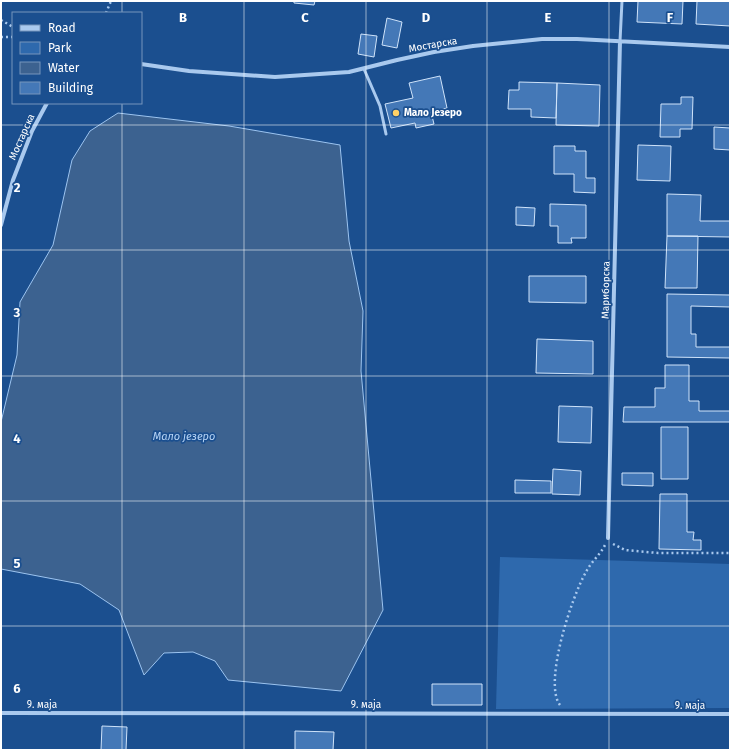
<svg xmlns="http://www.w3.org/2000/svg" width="731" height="751" font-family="'Fira Sans',sans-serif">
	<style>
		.green { fill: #2e69ad }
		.water { fill: #3c6290; stroke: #9cc4f0 }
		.building { fill: #4478b7; stroke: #cfe3fa }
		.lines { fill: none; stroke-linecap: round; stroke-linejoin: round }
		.path { stroke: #a9c9ee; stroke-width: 2.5; stroke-dasharray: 2 3; stroke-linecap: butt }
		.service { stroke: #a9c9ee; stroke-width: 3 }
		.minor { stroke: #a9c9ee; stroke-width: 4 }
		.grid { fill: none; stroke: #fff; stroke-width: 1; stroke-opacity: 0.55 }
		.poi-dot { fill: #ffd166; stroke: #1b4f8f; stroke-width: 1.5 }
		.labels { text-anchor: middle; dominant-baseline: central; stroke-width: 3.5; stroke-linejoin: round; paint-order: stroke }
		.street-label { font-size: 10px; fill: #fff; stroke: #1b4f8f }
		.poi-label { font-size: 10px; font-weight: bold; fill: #fff; stroke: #1b4f8f; text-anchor: start }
		.water-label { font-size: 11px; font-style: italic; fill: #b5d3f5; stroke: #1b4f8f }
		.grid-label { font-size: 13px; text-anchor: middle; font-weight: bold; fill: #fff; stroke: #1b4f8f; stroke-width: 3.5; stroke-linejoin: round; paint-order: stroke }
	</style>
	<rect width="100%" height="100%" fill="#1b4f8f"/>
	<path class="green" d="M500 557 730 564V708L496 709Z"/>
	<path class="water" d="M118 113 229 126 340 145 349 241 363 311 361 371 383 610 341 691 228 680 215 661 193 652 164 653 144 675 119 610 80 584 1 569V422L17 355 20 302 53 245 72 160 90 131Z"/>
	<path class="building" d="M294 1H315L314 5 294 3Z
		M638 1H683L682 24 637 22Z
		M697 1H730V26L696 24Z
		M387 18 402 22 397 48 382 45Z
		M361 34 377 36 374 57 358 54Z
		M440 76 447 108 431 112 434 124 416 128 415 123 391 128 385 104 413 98 409 83Z
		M519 82 557 83 556 118 531 117V109H508L509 90H519Z
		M557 83 600 85 599 126 556 125Z
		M681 97H693L692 129H680V137H660L661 104H681Z
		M714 127 730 128V150L714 149Z
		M638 145 671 146 670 181 637 180Z
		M554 146H575V151H586V178H595V193L574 192V174H554Z
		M667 194 701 195 700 221H730V237L667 236Z
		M550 204 586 205V238H571L572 243H558V226H550Z
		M516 207 535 208 534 226 516 225Z
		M667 236H698L697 288H665Z
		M529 276H586V303L529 302Z
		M667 294 730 295V307L691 306V334H696V347H730V358L667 357Z
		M537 339 593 341V374L536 373Z
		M665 365H689V401H699V411H730V422H623L624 407H655V388H665Z
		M559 406 592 407 591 443 558 442Z
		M661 427H688V479H661Z
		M553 469 581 471 580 495 552 494Z
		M622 473H653V486L622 485Z
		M515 480 551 481V493H515Z
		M660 494H687V532H694L693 540H701V550L659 549Z
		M432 684H482V705H432Z
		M102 726 127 727 126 750H101Z
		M295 731 334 732 333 750H295Z"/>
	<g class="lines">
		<path class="path" d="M106 13 111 1
			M1 20 13 27
			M1 37H13
			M613 544 625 550 658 553H730
			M560 705C543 683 572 596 586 572 591 562 600 555 605 545"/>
		<path class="service" d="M620 41 622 1
			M364 69 380 106 386 134"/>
		<path class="minor" d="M141 64 189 71 275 77 349 72 397 60 434 52 473 46 542 39H577L730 47
			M1 225 13 180 32 131 47 103
			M608 538 620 41
			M1 713 730 714"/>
	</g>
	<path class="grid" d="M122 1V13M244 1V750M366 1V750M487 1V750M609 1V750M122 103V750M1 125H730M1 250H730M1 376H730M1 501H730M1 626H730"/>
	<circle class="poi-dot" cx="396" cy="113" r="4"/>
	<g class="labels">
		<g class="street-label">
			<text transform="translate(433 45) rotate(-10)">Мостарска</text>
			<text transform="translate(22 137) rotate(-66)">Мостарска</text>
			<text transform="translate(606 290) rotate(-89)">Мариборска</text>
			<text x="42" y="705">9. маја</text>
			<text x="366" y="705">9. маја</text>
			<text x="690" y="706">9. маја</text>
		</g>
		<g class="poi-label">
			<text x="404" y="113">Мало Језеро</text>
		</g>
		<g class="water-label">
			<text x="184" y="436">Мало језеро</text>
		</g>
	</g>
	<g class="grid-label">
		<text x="183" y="22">B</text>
		<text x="305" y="22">C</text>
		<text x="426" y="22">D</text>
		<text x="548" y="22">E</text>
		<text x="670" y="22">F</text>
		<text x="17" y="192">2</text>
		<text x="17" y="317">3</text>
		<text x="17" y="443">4</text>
		<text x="17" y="568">5</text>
		<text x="17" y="693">6</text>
	</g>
	<rect width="731" height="751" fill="none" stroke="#ffffff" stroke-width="4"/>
	<rect x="12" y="12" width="130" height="92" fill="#1b4f8f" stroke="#7695bc"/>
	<rect x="20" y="25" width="20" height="6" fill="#a9c9ee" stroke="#7695bc"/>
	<text x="48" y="32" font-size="12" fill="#ffffff">Road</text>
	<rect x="20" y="42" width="20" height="12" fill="#2e69ad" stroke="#7695bc"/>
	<text x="48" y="52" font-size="12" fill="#ffffff">Park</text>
	<rect x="20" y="62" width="20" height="12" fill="#3c6290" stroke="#7695bc"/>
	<text x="48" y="72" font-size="12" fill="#ffffff">Water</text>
	<rect x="20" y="82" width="20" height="12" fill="#4478b7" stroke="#7695bc"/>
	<text x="48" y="92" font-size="12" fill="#ffffff">Building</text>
</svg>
